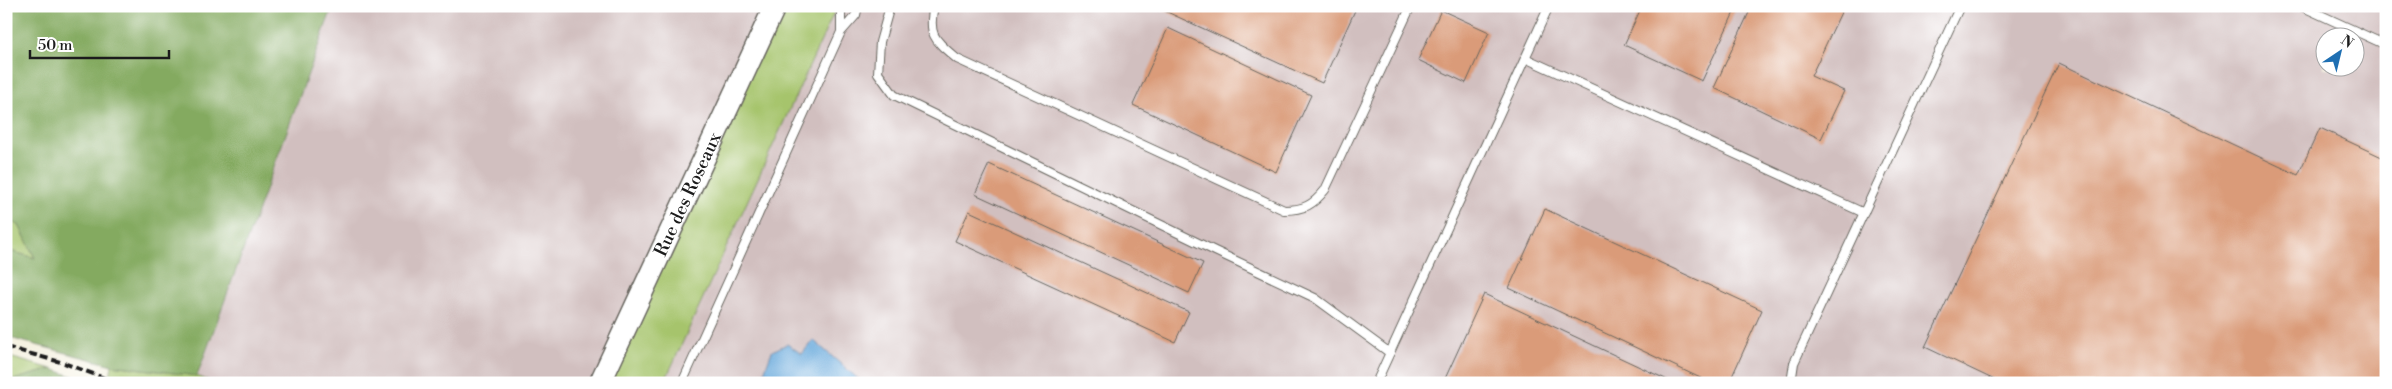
<svg xmlns="http://www.w3.org/2000/svg" width="2392" height="389" font-family="'Libre Bodoni',serif">
	<style>
		.industrial { fill: #d1bfbf; fill-rule: evenodd }
		.green { fill: #a6c46c; stroke: #617044 }
		.forest { fill: #84aa60; stroke: #50633e }
		.water { fill: #67a9db; stroke: #42627c }
		.building { fill: #da9b79 }
		.lines { fill: none; stroke-linecap: round; stroke-linejoin: round }
		.lane-casing { stroke: #67655e; stroke-width: 10 }
		.secondary-casing { stroke: #67655e; stroke-width: 24 }
		.lane { stroke: #fff; stroke-width: 8 }
		.secondary { stroke: #fff; stroke-width: 21 }
		.rail { stroke: #1c1c1c; stroke-width: 4; stroke-dasharray: 8 4; stroke-linecap: butt }
		.labels { text-anchor: middle; dominant-baseline: central; stroke-width: 4.5; stroke-linejoin: round; paint-order: stroke }
		.street-label { font-size: 18px; fill: #1c1c1c; stroke: #fff }
	</style>
	<rect width="100%" height="100%" fill="#fff"/>
	<filter id="ink" filterUnits="userSpaceOnUse"><feTurbulence type="fractalNoise" baseFrequency=".02" numOctaves="2"/><feDisplacementMap in="SourceGraphic" scale="10" xChannelSelector="R" yChannelSelector="G"/><feConvolveMatrix kernelMatrix="1 2 1 2 8 2 1 2 1" color-interpolation-filters="sRGB"/></filter>
	<filter id="wash" filterUnits="userSpaceOnUse"><feTurbulence type="fractalNoise" baseFrequency=".0096" numOctaves="4" result="noise"/><feDisplacementMap in="SourceGraphic" scale="20" xChannelSelector="R" yChannelSelector="G"/><feGaussianBlur stdDeviation="1.12" result="paint"/><feColorMatrix in="noise" values="0 0 0 0 0 0 0 0 0 0 0 0 0 0 0 0 0 1.4 0 .05"/><feComposite in="paint" operator="in"/></filter>
	<g filter="url(#wash)">
		<rect width="100%" height="100%" fill="#f2edd8"/>
		<path class="industrial" d="M333 6H2386V383H195ZM2324 38H2354V68H2324Z"/>
		<path class="green" d="M775 6H837L664 383H600Z
			M6 220 19 225 35 258 6 250Z
			M6 356 52 369 6 382Z
			M112 365 197 376 214 383H109Z"/>
		<path class="forest" d="M6 6H333L197 376 112 365 6 337V250L35 258 19 225 6 220Z
			M52 369 92 383H6V382Z"/>
		<path class="water" d="M813 340 863 383H760L772 351 787 344 802 354Z"/>
		<g id="blocks">
			<path class="building" d="M1154 6H1357L1322 83Z
				M1642 6H1737L1702 81 1624 45Z
				M1752 6H1844L1811 76 1844 91 1821 139 1714 88Z
				M1441 10 1489 32 1466 83 1418 60Z
				M1168 28 1311 95 1276 172 1133 105Z
				M2059 63 2298 175 2320 128 2386 159V383H2001L1925 347Z
				M989 164 1203 263 1189 293 975 194Z
				M1545 209 1762 310 1729 383H1711L1509 288Z
				M969 211 1189 312 1175 342 955 241Z
				M1484 294 1674 383H1443Z"/>
		</g>
	</g>
	<g filter="url(#ink)">
		<use href="#blocks" fill-opacity="0" stroke="#67655e" stroke-width="1"/>
		<g class="lines">
			<g class="lane-casing">
				<path id="lane" d="M890 6 880 42 878 73 894 95 1215 251 1315 298 1390 353
					M934 6C927 36 936 41 957 59L1284 210C1304 210 1313 205 1325 190L1411 6
					M2301 6 2386 45
					M841 32 856 15 858 6
					M1525 58 1864 213
					M682 383 841 32V6
					M1376 383 1549 6
					M1791 383 1794 363 1960 6"/>
			</g>
			<g class="secondary-casing">
				<g id="secondary">
					<path id="s1" d="M600 383 775 6"/>
				</g>
			</g>
			<use href="#lane" class="lane"/>
			<use href="#secondary" class="secondary"/>
			<path class="rail" d="M6 347 64 363 117 383"/>
		</g>
	</g>
	<g class="labels">
		<g class="street-label">
			<text stroke="none"><textPath href="#s1" startOffset="208">Rue des Roseaux</textPath></text>
		</g>
	</g>
	<rect width="2392" height="389" fill="none" stroke="#fff" stroke-width="25"/>
	<g transform="translate(2340 52) rotate(35)"><circle r="24" fill="#ffffff" stroke="#a4a4a4"/>
	<path d="M0-4L9 19L0 12L-9 19Z" fill="#1f6fb2"/>
	<text y="-8" font-size="14" font-weight="bold" text-anchor="middle" fill="#1c1c1c">N</text>
	</g>
	<path d="M30 50v8h139v-8" fill="none" stroke="#1c1c1c" stroke-width="2.5"/>
	<text x="38" y="50" font-size="15" fill="#1c1c1c" stroke="#ffffff" stroke-width="4" paint-order="stroke">50 m</text>
</svg>
